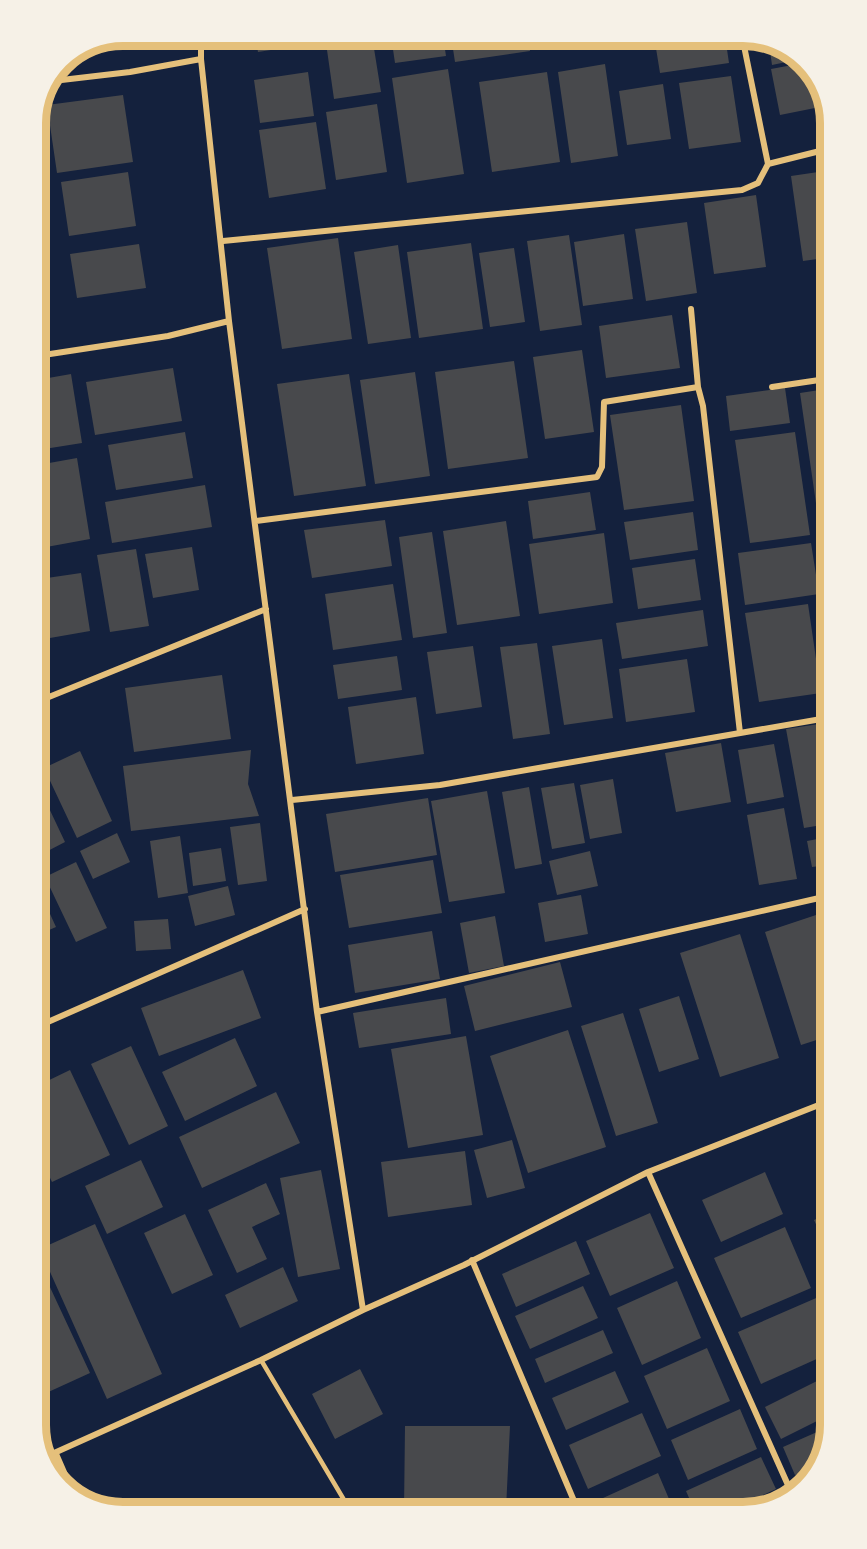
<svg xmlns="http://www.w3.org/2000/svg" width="867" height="1549" font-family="Cabin,sans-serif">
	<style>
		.building { fill: #48494c }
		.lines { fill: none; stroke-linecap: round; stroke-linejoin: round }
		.service { stroke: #e5c07b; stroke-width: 4.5 }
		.minor { stroke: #e5c07b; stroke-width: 6 }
		.rim { fill: none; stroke: #e5c07b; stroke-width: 8 }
	</style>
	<rect width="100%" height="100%" fill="#14213d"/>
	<path class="building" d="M255 36H308L309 44 258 52Z
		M372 36 381 92 334 99 326 43Z
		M391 36H443L446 56 395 63Z
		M451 36H528L530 51 455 62Z
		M654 36H725L729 63 660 73Z
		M769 44 796 54 801 59 772 65Z
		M803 63 815 77 820 107 780 115 771 69Z
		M605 64 618 156 571 163 558 72Z
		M448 69 464 174 407 183 392 78Z
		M308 72 314 116 260 123 254 80Z
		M547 72 560 162 492 172 479 82Z
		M731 76 741 142 689 149 679 83Z
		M663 84 671 139 627 145 619 91Z
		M123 95 133 162 57 173 47 105Z
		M377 104 387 172 336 180 326 112Z
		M316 122 326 189 269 198 259 130Z
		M36 158 45 205 37 206Z
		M825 171V258L803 261 791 176Z
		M128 172 136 226 69 236 61 182Z
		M756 195 766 267 714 274 704 203Z
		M687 222 697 293 646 301 635 229Z
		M624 234 633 299 583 306 574 242Z
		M569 235 582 325 540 331 527 241Z
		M338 238 352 339 282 349 267 248Z
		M471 243 483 329 419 338 407 252Z
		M139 244 146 288 77 298 70 254Z
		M398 245 411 338 368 344 354 252Z
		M514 248 525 322 490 327 479 253Z
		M37 255H41L50 321 37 323Z
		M672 315 680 368 606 378 599 326Z
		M582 350 594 432 545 439 533 357Z
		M514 361 528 458 448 469 435 372Z
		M173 368 182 421 95 435 86 382Z
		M415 372 430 476 375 484 360 380Z
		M71 374 82 443 38 450 37 380Z
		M349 374 366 486 294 496 277 384Z
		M785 388 790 423 730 431 726 396Z
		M826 389V523L819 524 800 393Z
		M681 405 694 501 624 510 610 415Z
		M185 432 193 478 116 490 108 445Z
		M795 432 810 535 750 543 735 440Z
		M77 458 90 539 41 548 38 465Z
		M205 485 212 527 112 543 105 502Z
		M590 492 596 530 533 539 528 501Z
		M693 512 698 550 630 560 624 522Z
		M385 520 392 566 312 578 304 530Z
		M506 521 520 616 457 625 443 531Z
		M432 532 447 633 413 638 399 537Z
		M604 533 613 603 539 614 529 544Z
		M811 543 819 594 745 605 738 553Z
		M192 547 199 590 153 598 145 554Z
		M136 549 149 626 110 632 97 555Z
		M695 559 701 600 638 609 632 568Z
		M81 573 90 631 50 638 40 579Z
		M393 584 402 640 333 650 325 594Z
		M808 604 821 693 759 702 745 613Z
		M703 610 708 646 622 659 616 623Z
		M602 639 613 718 564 725 552 646Z
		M537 643 550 734 513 739 500 647Z
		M473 646 482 707 436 714 427 652Z
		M397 656 402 690 338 699 333 665Z
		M687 659 695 712 626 722 619 669Z
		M222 675 231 739 134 752 125 688Z
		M416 697 424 754 356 764 348 707Z
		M819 724 828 770V824L804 828 786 729Z
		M721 743 731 802 676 812 665 753Z
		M774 744 784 797 747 804 738 750Z
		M251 750 248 784 259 816 131 831 123 766Z
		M80 751 112 821 77 838 44 768Z
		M613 779 622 833 590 839 580 785Z
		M574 783 585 843 552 849 541 788Z
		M39 787 65 842 40 855Z
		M529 787 542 864 515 869 502 792Z
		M487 791 505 893 449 902 431 801Z
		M428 798 437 855 335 872 326 814Z
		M784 808 797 879 759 885 747 815Z
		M260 823 267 881 238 885 230 827Z
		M117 833 130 862 93 879 80 851Z
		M180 836 188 893 158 898 150 841Z
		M828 837V865L812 867 807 841Z
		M221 848 226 881 193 886 189 853Z
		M590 851 598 886 557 895 549 861Z
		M433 860 442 913 349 928 340 875Z
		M76 862 107 928 76 942 45 877Z
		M228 886 235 915 195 926 188 896Z
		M40 892 56 927 40 934Z
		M581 895 588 934 545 942 538 903Z
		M828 911 829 1036 801 1045 765 932Z
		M495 916 504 966 469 973 460 923Z
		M168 919 171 949 136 951 134 921Z
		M432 931 440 979 355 993 348 945Z
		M740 934 779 1058 720 1077 680 953Z
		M560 962 572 1007 475 1031 464 986Z
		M243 970 261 1018 159 1056 141 1008Z
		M679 996 699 1059 659 1072 639 1009Z
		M446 998 451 1034 359 1048 353 1013Z
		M623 1013 658 1123 616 1136 581 1026Z
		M568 1030 606 1147 528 1173 490 1056Z
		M466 1036 483 1135 408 1148 391 1049Z
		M235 1038 257 1086 185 1121 162 1072Z
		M131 1046 168 1126 129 1145 91 1064Z
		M70 1070 110 1155 52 1182 41 1159V1084Z
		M276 1092 300 1143 202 1188 179 1137Z
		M512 1140 525 1188 487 1198 474 1150Z
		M465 1151 472 1205 388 1217 381 1162Z
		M141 1160 163 1207 107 1234 85 1186Z
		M321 1170 340 1269 298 1277 280 1178Z
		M765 1172 783 1214 721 1242 702 1200Z
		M266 1183 280 1214 252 1227 267 1259 237 1273 208 1210Z
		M650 1213 674 1268 610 1296 586 1241Z
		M830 1213V1255L814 1220Z
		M185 1214 213 1275 172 1294 144 1233Z
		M95 1224 162 1374 107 1399 42 1254V1248Z
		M785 1227 811 1288 741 1318 714 1258Z
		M576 1241 590 1274 516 1307 502 1274Z
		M283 1267 298 1301 240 1328 225 1295Z
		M42 1270 90 1373 44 1394 42 1390Z
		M677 1281 701 1338 642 1365 617 1308Z
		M583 1286 598 1318 530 1349 515 1316Z
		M830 1292V1353L761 1384 738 1332Z
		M603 1330 613 1353 545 1383 535 1359Z
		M707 1348 730 1401 667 1429 644 1376Z
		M360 1369 383 1414 335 1439 312 1394Z
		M615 1371 629 1402 566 1430 552 1398Z
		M831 1374V1414L781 1439 765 1407Z
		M740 1409 757 1449 688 1480 671 1440Z
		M642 1413 661 1456 588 1489 569 1445Z
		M831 1422V1431L828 1438 823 1425Z
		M405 1426H510L506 1509 404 1510Z
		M817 1432 824 1450 819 1464 795 1475 783 1447Z
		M761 1457 776 1489 737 1507H693L686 1491Z
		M658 1473 672 1506 607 1508 603 1498Z"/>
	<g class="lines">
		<path class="service" d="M261 1360 350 1510
			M56 1452 76 1498"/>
		<path class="minor" d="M201 36V59L229 321 317 1012 363 1310
			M742 36 768 164
			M53 81 130 72 201 59
			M223 241 742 190 758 183 768 164 824 150
			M691 309 698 387
			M37 356 168 336 229 321
			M772 387 826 379
			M256 521 597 477 602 467 604 402 698 387 703 406 740 733
			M39 701 266 609
			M292 800 440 785 827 718
			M317 1012 828 896
			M41 1025 305 909
			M648 1172 792 1494
			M472 1260 577 1508
			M43 1458 261 1360 363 1310 464 1265 648 1172 829 1101"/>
	</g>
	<path d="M0 0H867V1549H0ZM123 46H743A77 77 0 0 1 820 123V1425A77 77 0 0 1 743 1502H123A77 77 0 0 1 46 1425V123A77 77 0 0 1 123 46Z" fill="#f6f1e7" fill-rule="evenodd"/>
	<path class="rim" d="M123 46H743A77 77 0 0 1 820 123V1425A77 77 0 0 1 743 1502H123A77 77 0 0 1 46 1425V123A77 77 0 0 1 123 46Z"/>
</svg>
